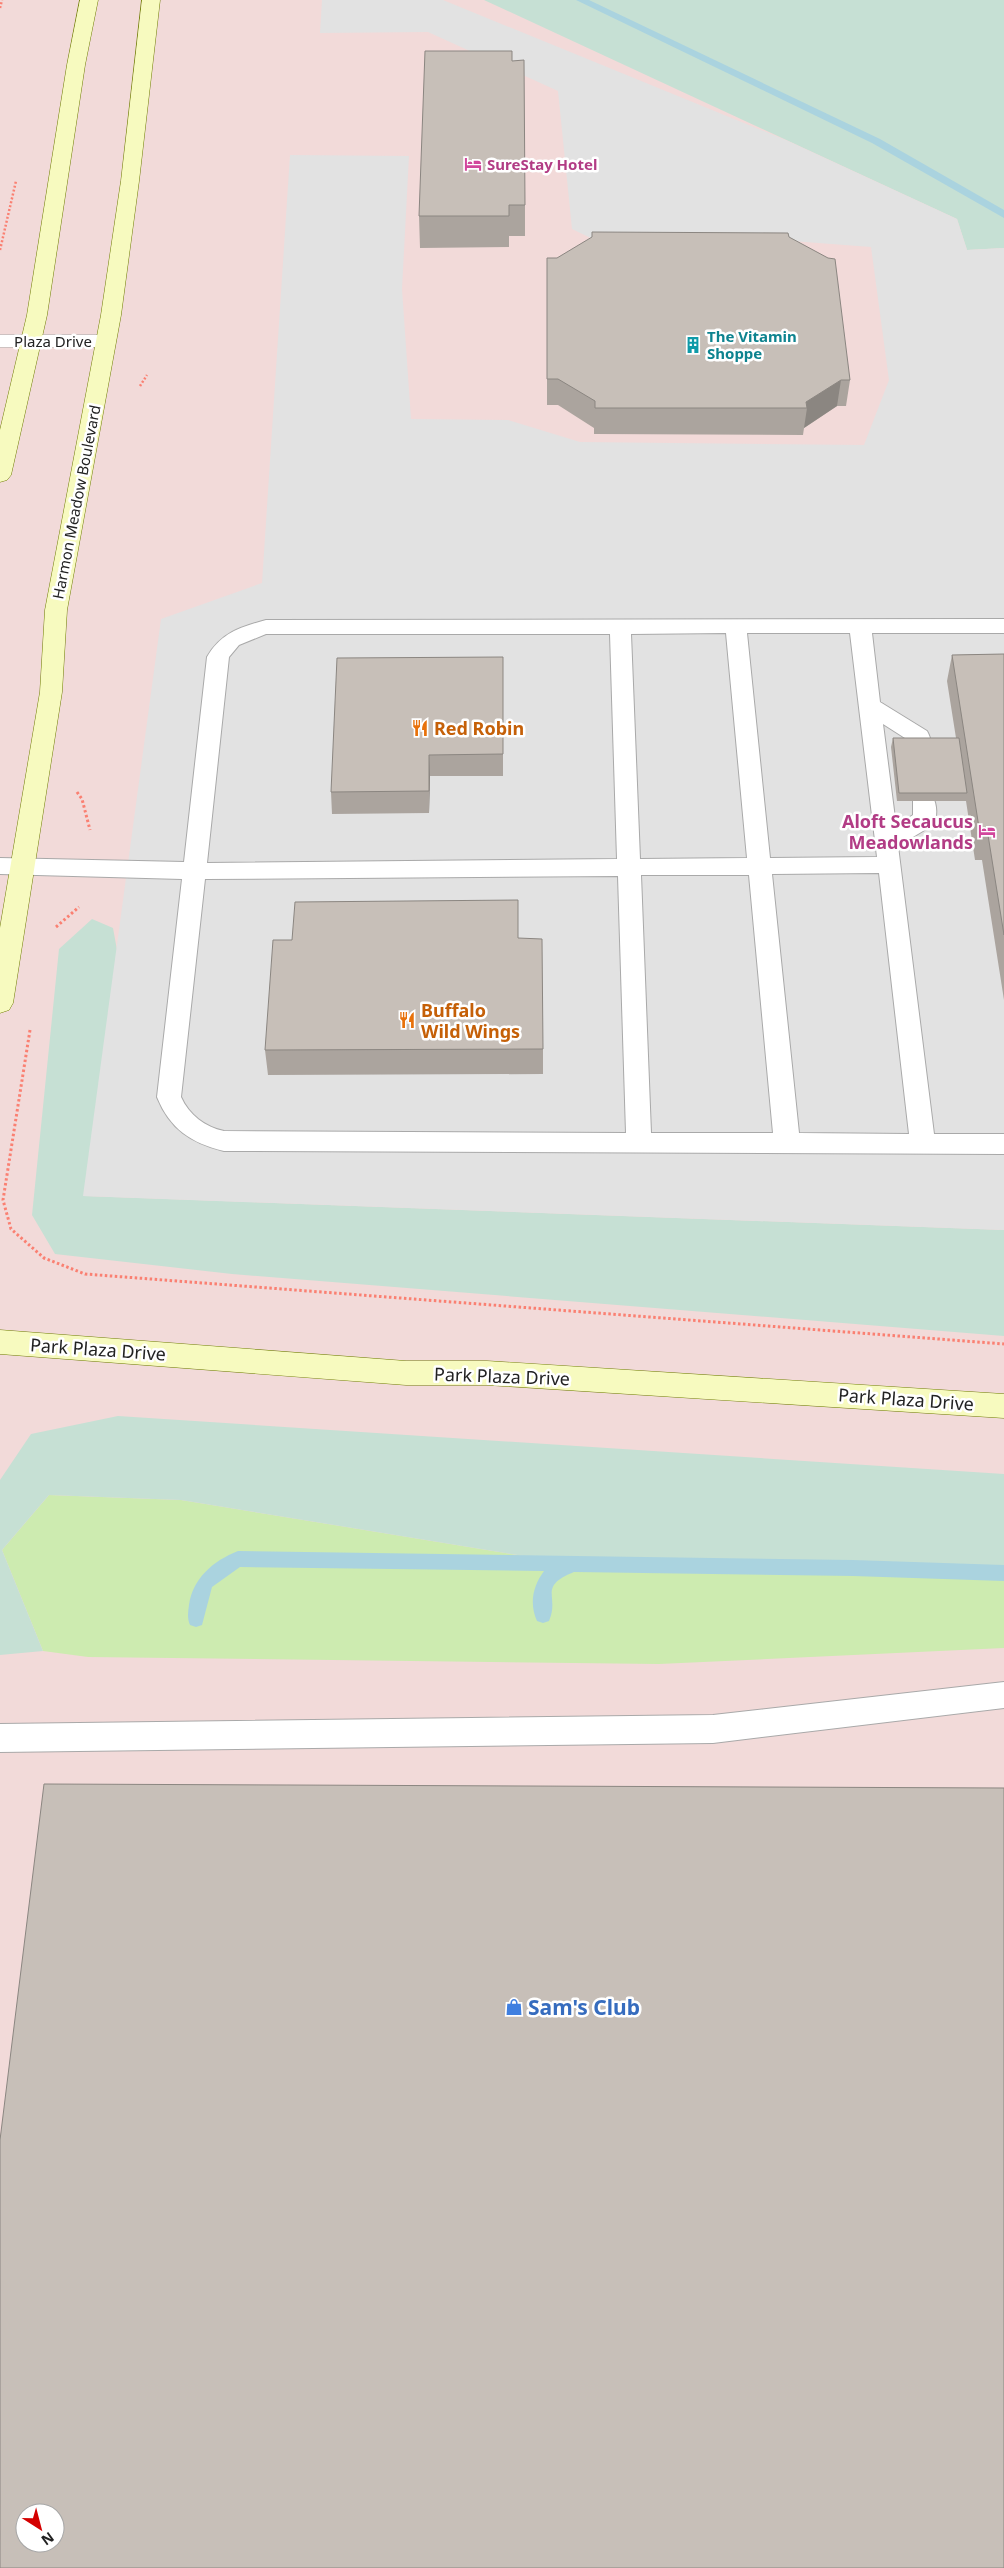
<svg xmlns="http://www.w3.org/2000/svg" width="1004" height="2568" font-family="'Noto Sans',sans-serif">
	<style>
		.commercial { fill: #f2dad9; fill-rule: evenodd }
		.grass { fill: #cdebb0 }
		.wetland { fill: #c6e0d4 }
		.parking { fill: #e2e2e2 }
		.lines { fill: none; stroke-linecap: round; stroke-linejoin: round }
		.stream { fill: #aad3df; fill-rule: evenodd }
		.lane-casing { stroke: #a9a9a9; stroke-width: 2 }
		.street-casing { stroke: #a9a9a9; stroke-width: 1 }
		.secondary-casing { stroke: #707d05; stroke-width: 1 }
		.path-far1 { stroke: #fa8072; stroke-width: 2.5; stroke-dasharray: 2 2; stroke-linecap: butt }
		.path { stroke: #fa8072; stroke-width: 3; stroke-dasharray: 2.5 2.5; stroke-linecap: butt }
		.lane { fill: #fff; fill-rule: evenodd }
		.street { fill: #fff; fill-rule: evenodd }
		.secondary { fill: #f7fabf; fill-rule: evenodd }
		.wall { fill: #aba49e }
		.shaded-wall { fill: #8b8681 }
		.building { fill: #c7bfb8; stroke: #8b8681; fill-rule: evenodd }
		.labels { text-anchor: middle; dominant-baseline: central; stroke-width: 5; stroke-linejoin: round; paint-order: stroke }
		.far-hotel-label { font-size: 15px; font-weight: bold; fill: #b23c85; stroke: #fff; text-anchor: start }
		.far-culture-label { font-size: 15px; font-weight: bold; fill: #0d838f; stroke: #fff; text-anchor: start }
		.far-street-label { font-size: 15px; fill: #222; stroke: #fff }
		.food-label { font-size: 18px; font-weight: bold; fill: #c56008; stroke: #fff; text-anchor: start }
		.hotel-label { font-size: 18px; font-weight: bold; fill: #b23c85; stroke: #fff; text-anchor: end }
		.street-label { font-size: 18px; fill: #222; stroke: #fff }
		.near-shop-label { font-size: 21px; font-weight: bold; fill: #366cbe; stroke: #fff; text-anchor: start }
	</style>
	<rect width="100%" height="100%" fill="#f2efe9"/>
	<path class="commercial" d="M0 0H1004V2568H0ZM25 2513H55V2543H25Z"/>
	<path class="grass" d="M49 1495 181 1500 573 1564 853 1568 1004 1573V1648L659 1664 88 1657 43 1651 2 1550Z"/>
	<path class="wetland" d="M484 0H1004V248L967 250 957 219Z
		M92 919 113 928 117 950 84 1196 1004 1230V1336L232 1274 55 1254 32 1215 59 949Z
		M118 1416 1004 1474V1573L853 1568 573 1564 181 1500 49 1495 2 1550 43 1651 0 1655V1480L31 1434Z"/>
	<path class="parking" d="M322 0H443L788 141 957 219 967 250 1004 248V1230L83 1196 161 619 262 583 290 155 409 156 402 289 411 419 508 420 580 442 864 445 889 380 871 247 792 241 599 242 572 229 558 91 428 32 320 33Z"/>
	<g class="lines">
		<path class="stream" d="M576 0H589L880 139 1004 210V218L872 143Z
			M238 1551 853 1560 1004 1565V1581L853 1576 574 1572C537 1587 560 1596 549 1621L543 1623 537 1621C529 1603 533 1586 544 1571L240 1567 212 1587 202 1625 196 1627 190 1625C187 1618 188 1612 189 1605 193 1578 213 1561 238 1551Z"/>
		<g class="lane-casing">
			<path id="lane" d="M1004 619V633H872L880 702 927 731C931 738 932 744 928 751L920 754 912 751 908 740 883 724 896 826 913 815V801L916 795 924 793 932 795C937 804 938 816 933 825L898 846 934 1134H1004V1154L224 1151C191 1143 170 1129 157 1097L182 879 0 874V858L184 862 207 657C221 633 240 627 266 620ZM726 633 747 858 640 859 631 634ZM747 633H850L877 857 770 858ZM266 634H610L617 859 207 863 229 657 239 645ZM879 873 909 1134 799 1133 772 874ZM641 875H749L773 1133H651ZM618 876 626 1133 224 1131C205 1127 189 1115 181 1097L205 879Z
				M1004 1682V1708L713 1743 0 1752V1724L713 1715Z"/>
		</g>
		<g class="street-casing">
			<path id="street" d="M0 335H106L113 337 116 341 113 345 106 347H0Z"/>
		</g>
		<g class="secondary-casing">
			<path id="secondary" d="M80 0H98L85 65 47 315 11 475 7 480 0 482V430L27 315 67 65Z
				M142 0H160L139 181 121 315 67 610 62 692 13 1003 9 1010 0 1013V928L40 692 45 610 101 315 121 181Z
				M0 1330 406 1361H487L1004 1394V1418L487 1385H406L0 1354Z"/>
		</g>
		<path class="path-far1" d="M0 8 2 0
			M0 250 16 181
			M140 386 147 375"/>
		<path class="path" d="M77 792 82 799 90 830
			M56 927 79 907
			M30 1030 3 1200 11 1229 44 1258 85 1274 1004 1344"/>
		<use href="#lane" class="lane"/>
		<use href="#street" class="street"/>
		<use href="#secondary" class="secondary"/>
	</g>
	<path class="wall" d="M512 61 525 205V236H509V247L420 248 419 216Z
		M789 237 850 380 846 406H837L804 428 803 435 594 434V428L558 405H547V258H557Z
		M1004 654V1000L982 860H975L966 801H897L891 747 893 738H956L947 681 952 655Z
		M503 657V776H430L429 813 332 814 331 792Z
		M518 938 543 1049V1074L268 1075 265 1050Z"/>
	<path class="shaded-wall" d="M841 380 837 406 804 428 807 408 806 402Z
		M429 755 430 776 429 813Z"/>
	<path class="building" d="M425 51H512V61L524 60 525 205H509V216H419Z
		M592 232 788 233 789 237 828 258 835 259 850 380H841L806 402 807 408H595V401L558 379H547V258H557L592 237Z
		M1004 654V935L988 835 980 834 952 655Z
		M503 657V754L429 755V791L331 792 337 658Z
		M893 738H959L967 793H899Z
		M518 900V938L542 939 543 1049 265 1050 273 940H292L295 902Z
		M44 1784 1004 1788V2568H0V2140ZM25 2513H55V2543H25Z"/>
	<defs>
		<g id="hotel-bare" transform="scale(1.35)"><path d="M-6-4.5h1.5V1H6V5H4.5V3h-9V5H-6ZM-4 0a1.8 1.8 0 1 1 3.6 0ZM.5 0V-2.5h3Q6-2.5 6 0Z" fill="#d1479c" stroke="#fff" stroke-width="2.5" paint-order="stroke"/></g>
		<g id="building-bare" transform="scale(1.35)"><path d="M-4-6H4V6H1V3H-1V6H-4ZM-2.5-4.3h1.7v1.8h-1.7ZM.8-4.3h1.7v1.8H.8ZM-2.5-1h1.7V.8h-1.7ZM.8-1h1.7V.8H.8Z" fill="#0f9aa8" stroke="#fff" stroke-width="2.5" paint-order="stroke"/></g>
		<g id="restaurant-bare" transform="scale(1.35)"><path d="M-5-6h1v4h1v-4h1v4h1v-4h1v5L-1.5 .5V6h-2V.5L-5-1ZM5-6V6H3V1.5H1.5Q1.5-4 5-6Z" fill="#e8710a" stroke="#fff" stroke-width="2.5" paint-order="stroke"/></g>
		<g id="shop-bare" transform="scale(1.35)"><path d="M-5-2.5h2.3a2.7 3.5 0 0 1 5.4 0H5L5.5 6h-11ZM-1.5-2.5h3a1.5 2.3 0 0 0-3 0Z" fill="#3f7fe0" stroke="#fff" stroke-width="2.5" paint-order="stroke"/></g>
	</defs>
	<g fill-rule="evenodd">
		<use href="#hotel-bare" x="473" y="164"/>
		<use href="#building-bare" x="693" y="345"/>
		<use href="#restaurant-bare" x="420" y="728"/>
		<use href="#hotel-bare" x="987" y="831"/>
		<use href="#restaurant-bare" x="407" y="1020"/>
		<use href="#shop-bare" x="514" y="2007"/>
	</g>
	<g class="labels">
		<g class="far-hotel-label">
			<text x="487" y="164">SureStay Hotel</text>
		</g>
		<g class="far-culture-label">
			<text x="707" y="336">The Vitamin<tspan x="707" dy="17">Shoppe</tspan></text>
		</g>
		<g class="far-street-label">
			<text x="53" y="341">Plaza Drive</text>
			<text transform="translate(76 502) rotate(-79)">Harmon Meadow Boulevard</text>
		</g>
		<g class="food-label">
			<text x="434" y="728">Red Robin</text>
			<text x="421" y="1010">Buffalo<tspan x="421" dy="21">Wild Wings</tspan></text>
		</g>
		<g class="hotel-label">
			<text x="973" y="821">Aloft Secaucus<tspan x="973" dy="21">Meadowlands</tspan></text>
		</g>
		<g class="street-label">
			<text transform="translate(98 1349) rotate(4)">Park Plaza Drive</text>
			<text transform="translate(502 1376) rotate(2)">Park Plaza Drive</text>
			<text transform="translate(906 1399) rotate(4)">Park Plaza Drive</text>
		</g>
		<g class="near-shop-label">
			<text x="528" y="2007">Sam's Club</text>
		</g>
	</g>
	<g transform="translate(40 2528) rotate(144)"><circle r="24" fill="#ffffff" stroke="#a7a7a7"/>
	<path d="M0-4L9 19L0 12L-9 19Z" fill="#d40000"/>
	<text y="-8" font-size="14" font-weight="bold" text-anchor="middle" fill="#222222">N</text>
	</g>
</svg>
